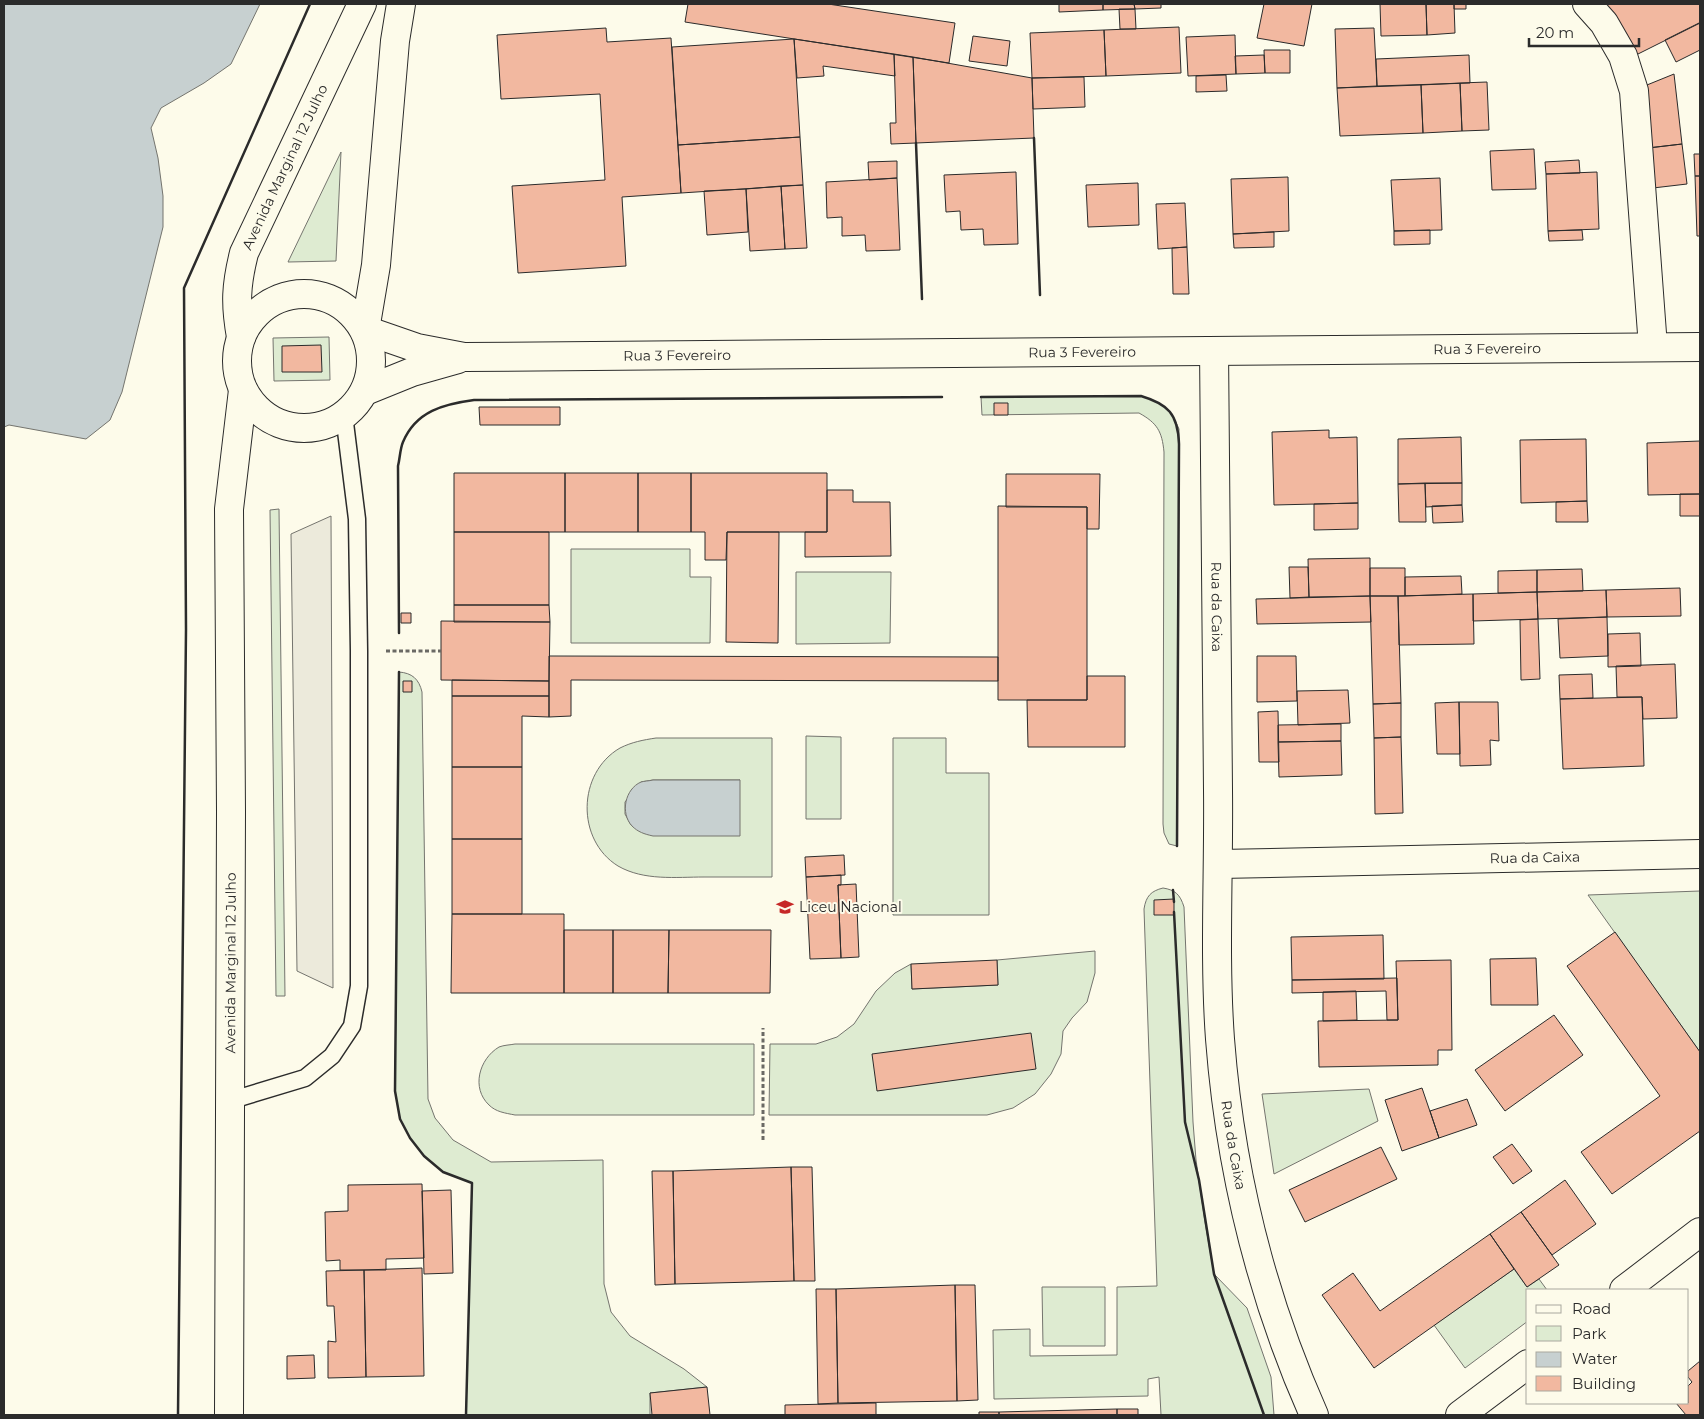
<svg xmlns="http://www.w3.org/2000/svg" width="1704" height="1419" font-family="Montserrat,sans-serif">
	<style>
		.green { fill: #deebd1; stroke: #74746e; fill-rule: evenodd }
		.parking { fill: #eceadb; stroke: #74746e }
		.water { fill: #c7d0d0; stroke: #74746e }
		.building { fill: #f2b8a0; stroke: #2b2b2b }
		.lines { fill: none; stroke-linecap: round; stroke-linejoin: round }
		.service-casing { stroke: #2b2b2b; stroke-width: 19 }
		.minor-casing { stroke: #2b2b2b; stroke-width: 30 }
		.tertiary-casing { stroke: #2b2b2b; stroke-width: 30 }
		.path { stroke: #6a6964; stroke-width: 3; stroke-dasharray: 4 2.5; stroke-linecap: butt }
		.service { stroke: #fdfbea; stroke-width: 16 }
		.minor { stroke: #fdfbea; stroke-width: 28 }
		.tertiary { stroke: #fdfbea; stroke-width: 28 }
		.wall { stroke: #2b2b2b; stroke-width: 2.5 }
		.labels { text-anchor: middle; dominant-baseline: central; stroke-width: 4; stroke-linejoin: round; paint-order: stroke }
		.street-label { font-size: 14px; fill: #2b2b2b; stroke: #fdfbea }
		.poi-label { font-size: 14px; fill: #2b2b2b; stroke: #fdfbea; text-anchor: start }
	</style>
	<rect width="100%" height="100%" fill="#fdfbea"/>
	<path class="green" d="M341 152 336 261 288 262Z
		M329 337 330 380 274 381 273 338Z
		M1141 396C1163 403 1170 408 1179 429L1177 846 1169 844 1164 833 1163 824 1164 452C1162 431 1157 423 1139 413L982 415 981 397Z
		M279 509 285 996H276L270 510Z
		M571 549H690V577H711L710 643H571Z
		M796 572H891L890 643 796 644Z
		M399 672C412 673 419 679 422 692L428 1099 435 1118 453 1140 491 1162 603 1160 604 1284 611 1312 630 1336 684 1369 707 1387 650 1393V1415H466L472 1183 443 1172 424 1156 410 1138 400 1119 395 1091Z
		M806 736 841 737V819H806Z
		M656 738H772V877C749 877 727 877 704 877 676 877 644 881 618 866 576 840 577 773 620 748 632 742 643 740 656 738ZM653 780H740L631 825 625 814V802L641 782Z
		M893 738H946V773H989V915H893Z
		M1163 888C1175 890 1180 894 1184 907L1193 1122 1196 1160 1205 1222 1214 1274 1247 1308 1271 1377 1274 1415H1161L1159 1377 1148 1379V1396L994 1399 993 1330 1030 1329V1356L1117 1355V1287L1157 1286 1144 909C1146 896 1151 891 1163 888Z
		M1700 891V1052L1588 895Z
		M1095 951V973L1087 1002 1072 1018 1063 1031 1061 1054 1051 1074 1035 1094 1013 1108 987 1115H769L770 1044H816L837 1037 854 1024 876 991 895 973 911 964 912 989 998 985 997 960Z
		M515 1044H754V1115H515C505 1113 496 1112 489 1105 471 1088 479 1059 499 1047 504 1045 510 1045 515 1044Z
		M1369 1089 1378 1121 1274 1174 1262 1094Z
		M1514 1269 1527 1287 1539 1279 1547 1290H1528V1321L1465 1368 1434 1325Z
		M1042 1287H1105V1346H1043Z"/>
	<path class="parking" d="M331 516 333 988 297 971 291 534Z"/>
	<path class="water" d="M4 4H260L231 64 204 83 161 108 151 128 158 158 163 196V227L122 392 110 420 86 439 9 425 4 427Z
		M653 780H740V836H653C644 834 638 832 632 826 620 813 625 789 641 782 644 781 649 781 653 780Z"/>
	<path class="building" d="M688 4H828L955 23 949 63 685 22Z
		M1059 4H1103V10L1059 12Z
		M1103 4H1134L1135 9 1103 10Z
		M1134 4H1161V8L1135 9Z
		M1264 4H1312L1304 46 1257 38Z
		M1380 4H1426L1427 35 1381 36Z
		M1426 4H1454L1455 33 1427 35Z
		M1454 4H1466V9H1454Z
		M1605 4H1700V23L1632 57Z
		M1119 9H1135L1136 29H1120Z
		M1699 23 1700 27V50L1676 62 1665 40Z
		M1179 27 1181 73 1106 76 1104 30Z
		M606 28 607 42 671 38 681 193 622 197 626 266 518 273 512 186 605 180 600 94 501 99 497 35Z
		M1374 28 1377 86 1337 88 1335 29Z
		M1104 30 1106 76 1032 78 1030 33Z
		M1235 35 1236 74 1188 76 1186 37Z
		M973 36 1010 41 1007 66 969 61Z
		M794 39 800 137 678 145 672 47Z
		M794 39 894 54 895 76 823 66 824 76 797 78Z
		M1264 50H1290V73H1265Z
		M894 54 913 57 916 143 891 144 890 123H896Z
		M1264 55 1265 73 1236 74 1235 56Z
		M1469 55 1470 83 1377 86 1376 59Z
		M913 57 1032 78 1034 138 916 143Z
		M1674 74 1682 144 1648 148 1642 87Z
		M1226 75 1227 91 1196 92V76Z
		M1084 77 1085 107 1033 109 1032 78Z
		M1487 82 1489 130 1462 131 1460 83Z
		M1460 83 1462 131 1423 133 1421 85Z
		M1421 85 1423 133 1340 136 1337 88Z
		M800 137 803 185 681 193 678 145Z
		M1682 144 1687 184 1653 188 1648 148Z
		M1534 149 1536 189 1492 190 1490 151Z
		M1694 154H1700V176H1695Z
		M1579 160 1580 173 1546 174 1545 162Z
		M897 161V178L869 180 868 162Z
		M1016 172 1018 244 984 245 983 229 961 230 960 211 946 212 944 175Z
		M1597 172 1599 229 1548 231 1546 174Z
		M1695 176H1700V236H1697Z
		M1288 177 1289 231 1233 234 1231 179Z
		M897 178 900 250 866 251 865 235 842 236V217L827 218 826 182Z
		M1440 178 1442 230 1394 231 1391 180Z
		M1138 183 1139 225 1088 227 1086 185Z
		M803 185 807 248 785 249 781 186Z
		M781 186 785 249 750 251 746 189Z
		M746 189 748 232 707 235 704 191Z
		M1185 203 1187 247 1158 249 1156 204Z
		M1430 230V244L1394 245V231Z
		M1582 230 1583 240 1549 241 1548 231Z
		M1274 232V247L1234 248 1233 234Z
		M1187 247 1189 294H1173L1172 248Z
		M321 345 322 372H282V346Z
		M994 403H1008V415H994Z
		M479 407H560V425H480Z
		M1329 430V438L1357 437 1358 503 1274 505 1272 432Z
		M1461 437 1462 483 1398 484V439Z
		M1586 439 1587 501 1521 503 1520 440Z
		M1700 441V494L1648 495 1647 443Z
		M454 473H565V532H454Z
		M565 473H638V532H565Z
		M638 473H691V532H638Z
		M691 473H827V532H727L726 560H705V532H691Z
		M1006 474H1100L1099 529H1087V507H1006Z
		M1425 483H1462V505L1426 507Z
		M1425 483 1426 522H1399L1398 484Z
		M827 490H853V502H890L891 556 805 557V532H827Z
		M1680 494H1700V516H1680Z
		M1587 501 1588 522H1556V502Z
		M1358 503V529L1314 530V504Z
		M1462 505 1463 522 1433 523 1432 506Z
		M998 506 1087 507V700H998Z
		M454 532H549V605H454Z
		M727 532H779L778 643 726 642Z
		M1370 558V596L1309 597 1308 559Z
		M1289 567H1308L1309 597 1290 598Z
		M1370 568H1405V596H1370Z
		M1582 569 1583 591 1537 592V570Z
		M1537 570V592L1498 593V571Z
		M1461 576 1462 594 1405 596V577Z
		M1680 588 1681 616 1607 617 1606 590Z
		M1606 590 1607 617 1538 619 1537 592Z
		M1537 592 1538 619 1473 621V594Z
		M1473 594 1474 644 1399 645 1398 596Z
		M1370 596H1398L1401 703 1373 704Z
		M1370 596 1371 622 1257 624 1256 599Z
		M454 605H549L550 622H454Z
		M401 613H411V623H401Z
		M1607 617 1608 656 1560 658 1558 619Z
		M1538 619 1540 679 1521 680 1520 620Z
		M441 621 550 622 549 681 441 680Z
		M1640 633 1641 666 1608 667V634Z
		M549 656 998 657V681L571 680V716L549 717Z
		M1257 656H1296L1297 701 1257 702Z
		M1675 664 1677 718 1643 719 1642 697H1617L1616 666Z
		M1592 674 1593 698 1560 699 1559 675Z
		M1087 676H1125V747H1028L1027 700H1087Z
		M452 680 549 681V696H452Z
		M403 681H412V692H403Z
		M1348 690 1350 723 1298 725 1297 691Z
		M452 696H549V717L522 716V767H452Z
		M1642 697 1644 766 1563 769 1560 699Z
		M1459 702 1460 754H1437L1435 703Z
		M1459 702H1498L1499 741 1490 740 1491 765 1460 766Z
		M1401 703V737L1374 738 1373 704Z
		M1278 711 1279 762H1259L1258 712Z
		M1341 724V741L1278 742V725Z
		M1401 737 1403 813 1375 814 1374 738Z
		M1341 741 1342 775 1279 777 1278 742Z
		M452 767H522V839H452Z
		M452 839H522V914H452Z
		M844 855 845 875 806 877 805 857Z
		M841 875V885H838L841 958 810 959 806 877Z
		M856 884 859 957 841 958 838 885Z
		M1174 899V915H1154V900Z
		M452 914H564V993H451Z
		M564 930H613V993H564Z
		M613 930H669L668 993H613Z
		M669 930H771L770 993H668Z
		M1615 932 1700 1052V1131L1612 1194 1581 1152 1660 1096 1567 966Z
		M1383 935 1384 979 1292 980 1291 937Z
		M1536 958 1538 1005H1491L1490 959Z
		M997 960 998 985 912 989 911 964Z
		M1451 960 1452 1050H1438V1065L1319 1067 1318 1021 1398 1020 1396 961Z
		M1397 978 1398 1020H1387L1386 991 1292 993V980Z
		M1356 991 1357 1020 1323 1021V992Z
		M1554 1015 1583 1055 1505 1111 1475 1070Z
		M1031 1033 1036 1069 877 1091 872 1054Z
		M1422 1088 1439 1138 1402 1151 1385 1100Z
		M1467 1099 1477 1125 1439 1138 1430 1111Z
		M1512 1144 1532 1171 1513 1184 1493 1157Z
		M1381 1147 1397 1179 1305 1222 1289 1190Z
		M791 1167H812L815 1281H794Z
		M791 1167 794 1281 675 1284 673 1171Z
		M652 1171H673L675 1284 655 1285Z
		M1565 1180 1596 1224 1552 1255 1521 1212Z
		M422 1184 424 1258 386 1259V1270H340V1260L326 1261 325 1212 348 1211V1185Z
		M451 1190 453 1273 424 1274 422 1191Z
		M1521 1212 1559 1265 1527 1287 1490 1234Z
		M1490 1234 1514 1269 1374 1368 1322 1295 1353 1273 1380 1311Z
		M422 1268 424 1376 366 1377 364 1270Z
		M364 1270 366 1377 328 1378V1341L336 1342 334 1306H327L326 1271Z
		M955 1285H975L978 1400 957 1401Z
		M955 1285 957 1401 838 1403 836 1289Z
		M816 1289H836L838 1403 818 1404Z
		M314 1355 315 1378 287 1379V1356Z
		M1700 1361V1415H1686L1676 1403H1688V1386L1692 1382 1688 1377V1371Z
		M707 1387 710 1415H652L650 1393Z
		M876 1403V1415H785V1405Z
		M1117 1409H1138V1415H1117Z
		M1117 1409V1415H999V1412Z
		M979 1412H999V1415H979Z"/>
	<g class="lines">
		<g class="service-casing">
			<path id="service" d="M229 1101 305 1078 332 1056 352 1026 359 986V651L357 519 344 415"/>
		</g>
		<g class="minor-casing">
			<g id="minor">
				<path d="M1587 4 1604 23 1623 56 1634 91 1653 347"/>
				<path id="s1" d="M365 330 417 348 464 357 1700 347"/>
				<path id="s2" d="M1214 351C1216 497 1217 643 1218 790 1219 872 1214 956 1220 1039 1230 1169 1261 1296 1314 1415"/>
				<path d="M365 391 412 372 458 359"/>
				<path id="s3" d="M1219 864 1700 854"/>
				<path d="M1624 1290 1700 1232"/>
				<path d="M1460 1415 1528 1364"/>
			</g>
		</g>
		<g class="tertiary-casing">
			<g id="tertiary">
				<circle cx="304" cy="361" r="67"/>
				<path d="M365 330 376 265 395 41 401 4"/>
				<path id="s4" d="M241 337C235 304 236 285 244 253L362 4"/>
				<path id="s5" d="M229 1415 231 811 229 509 243 390"/>
			</g>
		</g>
		<path class="path" d="M386 651H441
			M763 1140V1028"/>
		<use href="#service" class="service"/>
		<use href="#minor" class="minor"/>
		<use href="#tertiary" class="tertiary"/>
		<path class="wall" d="M1034 138 1040 295
			M916 143 922 299
			M981 397 1141 396C1168 404 1178 414 1179 444L1177 846
			M399 633 398 466C400 458 400 449 403 442 416 411 444 404 474 400L942 397
			M399 672 395 1091 400 1119 410 1138 424 1156 443 1172 472 1183 466 1415
			M1173 890 1174 902
			M1174 912 1185 1122 1199 1180 1214 1274 1264 1415
			M178 1415 186 629 184 288 310 4"/>
	</g>
	<defs>
		<g id="school-bare" transform="scale(1.35)"><path d="M0-5L7-2L0 1L-7-2ZM-4 1L0 2.5L4 1V4Q0 6-4 4Z" fill="#c62828" stroke="#fdfbea" stroke-width="2.5" paint-order="stroke"/></g>
	</defs>
	<g fill-rule="evenodd">
		<use href="#school-bare" x="785" y="907"/>
	</g>
	<g class="labels">
		<g class="street-label">
			<text stroke="none"><textPath href="#s4" startOffset="180">Avenida Marginal 12 Julho</textPath></text>
			<text stroke="none"><textPath href="#s1" startOffset="1126">Rua 3 Fevereiro</textPath></text>
			<text stroke="none"><textPath href="#s1" startOffset="721">Rua 3 Fevereiro</textPath></text>
			<text stroke="none"><textPath href="#s1" startOffset="316">Rua 3 Fevereiro</textPath></text>
			<text stroke="none"><textPath href="#s2" startOffset="256">Rua da Caixa</textPath></text>
			<text stroke="none"><textPath href="#s3" startOffset="316">Rua da Caixa</textPath></text>
			<text stroke="none"><textPath href="#s5" startOffset="452">Avenida Marginal 12 Julho</textPath></text>
			<text stroke="none"><textPath href="#s2" startOffset="795">Rua da Caixa</textPath></text>
		</g>
		<g class="poi-label">
			<text x="799" y="907">Liceu Nacional</text>
		</g>
	</g>
	<rect width="1704" height="1419" fill="none" stroke="#2b2b2b" stroke-width="10"/>
	<rect x="1526" y="1289" width="162" height="115" fill="#fdfbea" stroke="#a9a89e"/>
	<rect x="1536" y="1305" width="25" height="8" fill="#fdfbea" stroke="#a9a89e"/>
	<text x="1572" y="1314" font-size="15" fill="#2b2b2b">Road</text>
	<rect x="1536" y="1326" width="25" height="15" fill="#deebd1" stroke="#a9a89e"/>
	<text x="1572" y="1339" font-size="15" fill="#2b2b2b">Park</text>
	<rect x="1536" y="1352" width="25" height="15" fill="#c7d0d0" stroke="#a9a89e"/>
	<text x="1572" y="1364" font-size="15" fill="#2b2b2b">Water</text>
	<rect x="1536" y="1376" width="25" height="15" fill="#f2b8a0" stroke="#a9a89e"/>
	<text x="1572" y="1389" font-size="15" fill="#2b2b2b">Building</text>
	<path d="M1529 38v8h110v-8" fill="none" stroke="#2b2b2b" stroke-width="2.5"/>
	<text x="1536" y="38" font-size="15" fill="#2b2b2b" stroke="#fdfbea" stroke-width="4" paint-order="stroke">20 m</text>
</svg>
